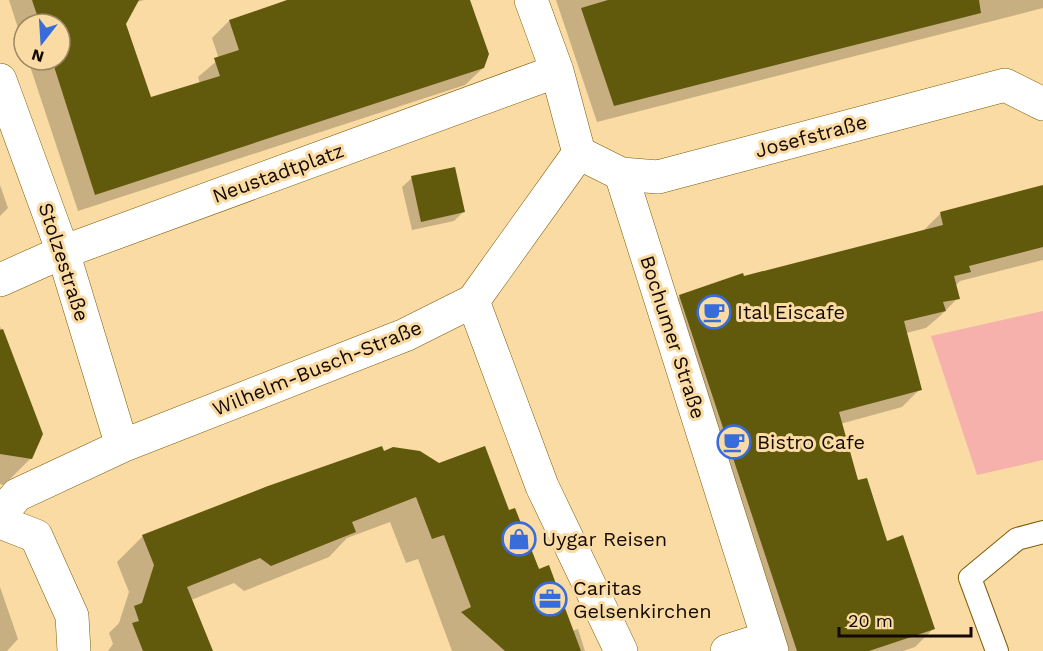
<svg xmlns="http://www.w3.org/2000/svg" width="1043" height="651" font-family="'Work Sans',sans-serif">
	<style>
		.green { fill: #f7b1ad }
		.shadow { fill: #0003 }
		.building { fill: #61590b }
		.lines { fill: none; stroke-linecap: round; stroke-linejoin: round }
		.service-casing { stroke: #7d5c08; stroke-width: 24 }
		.pedestrian-casing { stroke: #7d5c08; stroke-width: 34 }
		.minor-casing { stroke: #7d5c08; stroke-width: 34 }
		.service { stroke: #fff; stroke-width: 22 }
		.pedestrian { stroke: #fff; stroke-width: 33 }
		.minor { stroke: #fff; stroke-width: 33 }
		.labels { text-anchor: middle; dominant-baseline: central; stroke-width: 6; stroke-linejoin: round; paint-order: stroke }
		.street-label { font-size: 20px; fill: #130900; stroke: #f9dba3 }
		.poi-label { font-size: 20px; fill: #130900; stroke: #f9dba3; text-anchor: start }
	</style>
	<rect width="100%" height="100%" fill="#f9dba3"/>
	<path class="green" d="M1043 311V460L977 475 931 336Z"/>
	<path class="shadow" d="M9 0H144L124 6 125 24 150 99 200 84 198 77 219 59 212 38 229 21 292 0H469L483 68 465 85 78 211 28 60H60V24H24V47Z
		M556 0H1043V8L597 122Z
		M412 178 463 212 454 221 412 230 402 187Z
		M0 185 8 208 0 216Z
		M1043 187V260L960 281 955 286 958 298 940 316 926 328 906 333 920 389 902 407 840 424 857 482 933 629 915 647 903 651H773L662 314 680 296 923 231 940 214Z
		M0 326 42 434 31 458 4 485 0 484Z
		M383 452 509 512 572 631 578 629 585 651H452L418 559 406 563 390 522 347 538 329 557 244 591 234 583 191 600 207 651H108L113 644 109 633 119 623 129 592 117 562 143 536Z
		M0 587 18 639 7 651H0Z"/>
	<path class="building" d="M32 0H139L126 24 151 97 220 76 214 58 239 50 229 20 287 0H470L489 54 484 68 95 195 52 60H60V24H40Z
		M608 0H979L981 13 614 106 581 8Z
		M455 167 465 212 421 222 411 176Z
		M1043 185V247L969 266 971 272 954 276 960 299 943 302 946 311 904 321 922 390 839 412 858 480 867 478 887 541 903 535 935 629 869 651H797L679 295 743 273 744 276 943 225 940 212Z
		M3 329 43 434 32 459 0 454V330Z
		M382 446 384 451 393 447 420 451 439 463 485 446 509 510 515 508 539 569 549 565 581 651H505L461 612 471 607 444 535 432 539 416 497 352 522 356 532 271 566 260 558 187 587 213 651H143L132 623 139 621 134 606 142 603 154 565 142 535 268 486Z"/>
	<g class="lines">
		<g class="service-casing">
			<path id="service" d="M997 651 970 578 1017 539 1043 532"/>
		</g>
		<g class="pedestrian-casing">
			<path id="pedestrian" d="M621 174 772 651
				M63 252 122 446
				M473 301 542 486 621 651
				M0 515 17 495 122 446 405 335 473 301 579 153
				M727 651 768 638"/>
		</g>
		<g class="minor-casing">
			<path id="minor" d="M531 0 557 71 579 153 621 174 658 177 1005 85 1043 104
				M0 80 63 252
				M0 280 63 252 557 71
				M0 522 36 536 72 616 74 651"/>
		</g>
		<use href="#service" class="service"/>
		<use href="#pedestrian" class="pedestrian"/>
		<use href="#minor" class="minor"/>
	</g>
	<defs>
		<g id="cafe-ring" transform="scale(1.725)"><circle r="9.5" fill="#f9dba3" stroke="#386cdb" stroke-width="1.5"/><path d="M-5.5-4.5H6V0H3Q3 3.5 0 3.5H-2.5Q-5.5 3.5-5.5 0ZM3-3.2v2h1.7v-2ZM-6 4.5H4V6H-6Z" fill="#386cdb"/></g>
		<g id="shop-ring" transform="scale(1.725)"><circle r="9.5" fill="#f9dba3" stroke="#386cdb" stroke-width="1.5"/><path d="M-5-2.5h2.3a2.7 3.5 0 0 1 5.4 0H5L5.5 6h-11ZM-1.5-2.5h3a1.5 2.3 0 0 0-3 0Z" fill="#386cdb"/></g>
		<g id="office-ring" transform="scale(1.725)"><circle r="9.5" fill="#f9dba3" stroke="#386cdb" stroke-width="1.5"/><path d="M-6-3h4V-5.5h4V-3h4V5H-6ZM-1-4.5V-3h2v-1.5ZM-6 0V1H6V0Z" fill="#386cdb"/></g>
	</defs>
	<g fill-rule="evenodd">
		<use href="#cafe-ring" x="714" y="312"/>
		<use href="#cafe-ring" x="734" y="442"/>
		<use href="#shop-ring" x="519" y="539"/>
		<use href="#office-ring" x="550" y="599"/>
	</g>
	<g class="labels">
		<g class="street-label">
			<text transform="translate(811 136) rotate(-15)">Josefstraße</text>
			<text transform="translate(278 173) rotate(-20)">Neustadtplatz</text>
			<text transform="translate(64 262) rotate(72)">Stolzestraße</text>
			<text transform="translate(673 337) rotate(72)">Bochumer Straße</text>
			<text transform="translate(317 368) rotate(-22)">Wilhelm-Busch-Straße</text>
		</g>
		<g class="poi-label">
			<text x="737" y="312">Ital Eiscafe</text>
			<text x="757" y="442">Bistro Cafe</text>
			<text x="542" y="539">Uygar Reisen</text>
			<text x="573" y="588">Caritas<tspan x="573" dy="23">Gelsenkirchen</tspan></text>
		</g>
	</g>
	<g transform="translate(42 42) rotate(197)"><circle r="28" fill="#f9dba3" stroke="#9d8762" stroke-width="1.5"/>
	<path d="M0-4.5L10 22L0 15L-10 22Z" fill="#386cdb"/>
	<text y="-9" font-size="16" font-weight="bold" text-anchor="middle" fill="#130900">N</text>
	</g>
	<path d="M839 627v9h132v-9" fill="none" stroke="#130900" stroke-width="3"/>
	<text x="848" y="627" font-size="18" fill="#130900" stroke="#f9dba3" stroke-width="4.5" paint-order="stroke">20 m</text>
</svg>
